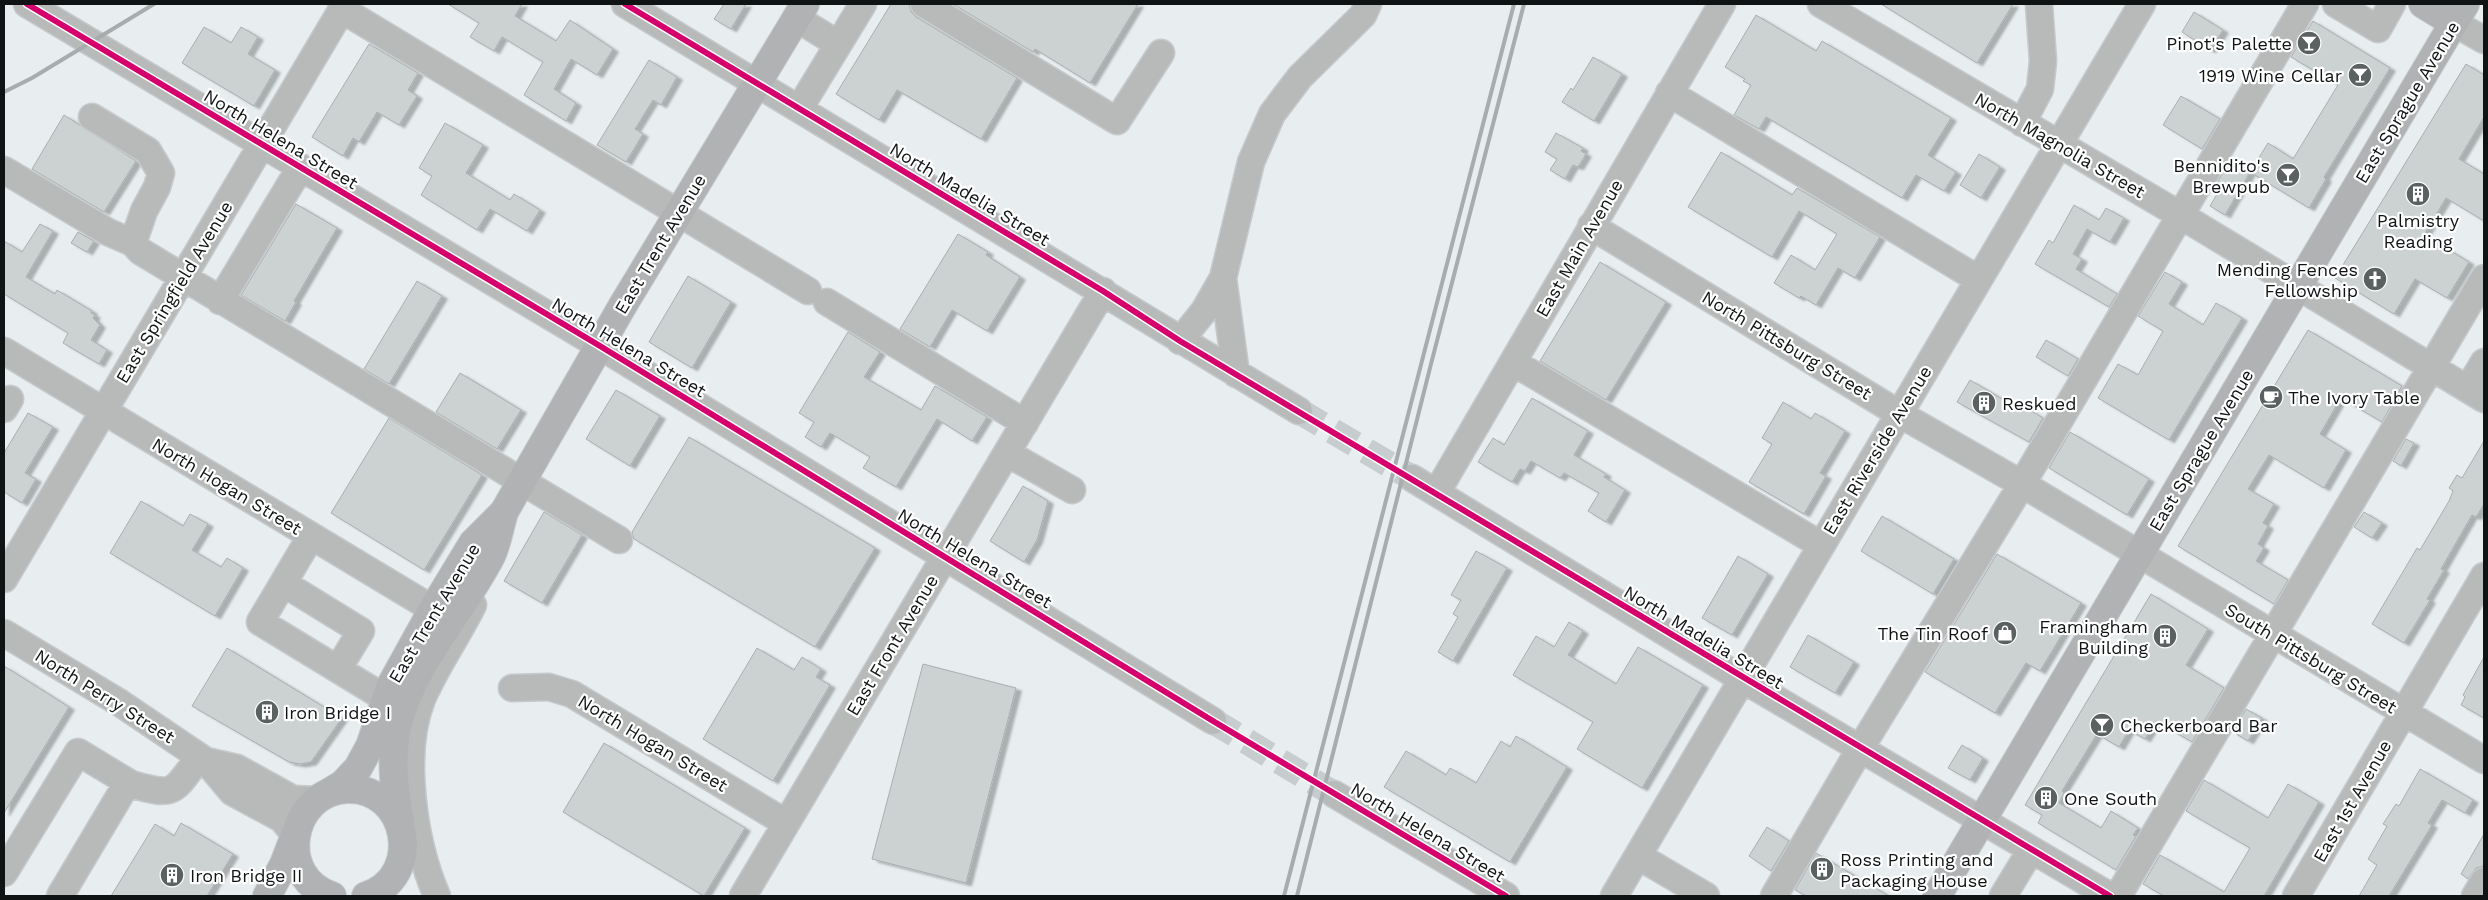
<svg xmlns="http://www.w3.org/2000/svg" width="2488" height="900" font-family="'Work Sans',sans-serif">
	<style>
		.building { fill: #ccd1d2; stroke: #aaaeb0; filter: url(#shadow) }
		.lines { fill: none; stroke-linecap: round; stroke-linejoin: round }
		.minor-tunnel { stroke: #c7cdcf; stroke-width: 26; stroke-dasharray: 26 13; stroke-linecap: butt }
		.minor-casing { stroke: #c6cacc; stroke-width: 29 }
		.major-casing { stroke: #c6cacc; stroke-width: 30 }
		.minor { stroke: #b8baba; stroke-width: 26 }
		.major { stroke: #b0b2b4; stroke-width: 28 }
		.rail { stroke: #a8acac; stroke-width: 4 }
		.cycleway-casing { stroke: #fff; stroke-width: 9 }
		.cycleway { stroke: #d6006c; stroke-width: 6 }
		.labels { text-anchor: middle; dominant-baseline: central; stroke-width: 4.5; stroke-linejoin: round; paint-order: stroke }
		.poi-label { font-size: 18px; fill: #0f1314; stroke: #fff; text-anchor: start }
		.street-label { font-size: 18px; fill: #0f1314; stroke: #fff }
	</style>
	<defs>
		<filter id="shadow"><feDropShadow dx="5.5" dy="3" stdDeviation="1" flood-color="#0004"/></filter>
	</defs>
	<rect width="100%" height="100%" fill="#e8eef0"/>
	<path class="building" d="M448 4H522L515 16 556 41 570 20 613 49 597 75 571 59 554 89 576 103 566 121 524 95 543 62 502 37 494 51 470 37 479 23Z
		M724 4H746L731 29 714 19Z
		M891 4H909L911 12 916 17 1017 78 981 139 897 90 879 120 836 94Z
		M953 4H1138L1090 83 1035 49 1033 52Z
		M1881 4H2013L1977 63Z
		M2194 12 2223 30 2210 50 2182 32Z
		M1756 15 1816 51 1822 41 1951 118 1928 155 1956 172 1944 191 1916 175 1902 198 1766 117 1759 129 1734 115 1751 85 1743 81 1745 79 1725 67Z
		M2313 21 2390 68 2324 177 2326 179 2309 208 2250 172 2268 143 2293 159 2338 85 2291 57Z
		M204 27 231 43 241 27 258 37 248 54 275 70 254 106 182 63Z
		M369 44 418 73 408 90 417 96 399 125 377 112 359 142 353 138 343 156 312 137Z
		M1593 57 1622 74 1594 121 1562 102 1571 88 1573 90Z
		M649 60 677 77 661 105 653 100 635 129 643 134 626 162 597 145Z
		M2466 64 2484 75V117L2459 159 2484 174V221L2446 198 2424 235 2469 262 2447 298 2415 279 2394 314 2335 278Z
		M2181 96 2220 119 2202 149 2163 125Z
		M64 115 136 161 104 212 32 169Z
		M445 123 483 145 466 173 510 200 514 194 540 210 527 231 490 209 477 230 421 195 432 176 419 168Z
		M1556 133 1583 148 1581 151 1586 154 1578 167 1573 165 1565 179 1550 170 1557 159 1545 152Z
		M1721 152 1792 195 1797 188 1880 237 1855 278 1838 268 1816 305 1801 296 1799 298 1774 283 1791 255 1815 270 1837 234 1799 211 1772 257 1688 207Z
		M1979 154 2000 167 1981 198 1960 185Z
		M2230 160 2250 172 2225 215 2210 206 2219 191 2214 188Z
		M296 204 337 228 294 301 296 302 285 321 241 295Z
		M2074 205 2099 220 2106 208 2124 218 2110 242 2087 229 2073 254 2082 259 2076 269 2117 294 2109 307 2035 264 2049 240 2053 243Z
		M40 224 53 231 26 277 55 294 57 290 92 311 91 313 95 315 93 318 100 325 91 340 107 350 99 364 63 343 68 333 4 294V241L22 252Z
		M78 232 94 241 87 252 71 243Z
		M958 234 988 252 986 255 1020 277 987 331 952 310 930 347 900 329Z
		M1600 262 1666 302 1606 400 1540 361Z
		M2165 272 2182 282 2169 304 2203 325 2216 303 2242 318 2169 440 2098 398 2118 364 2138 375 2163 331 2138 316Z
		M688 276 731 302 692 368 649 342Z
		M417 281 442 296 389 384 364 369Z
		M2308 330 2402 386 2382 422 2341 398 2320 434 2346 450 2324 488 2269 455 2248 489 2274 504 2263 523 2268 526 2258 544 2264 548 2256 561 2288 580 2274 604 2178 546Z
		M848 332 880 352 864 377 921 410 935 386 987 417 972 441 937 419 896 487 863 468 870 457 830 433 821 447 805 437 814 422 799 413Z
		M2046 340 2078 359 2068 376 2036 357Z
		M460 373 521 410 497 449 436 412Z
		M1970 380 2021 410 2023 406 2043 418 2029 442 1957 402Z
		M616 390 660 416 630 466 586 439Z
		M1532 398 1588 431 1574 455 1606 474 1604 477 1625 490 1606 522 1588 511 1599 493 1564 473 1560 478 1531 461 1525 471 1520 469 1512 482 1478 462 1493 438 1504 445Z
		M1783 402 1811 419 1815 413 1845 431 1820 473 1826 476 1804 514 1749 482 1772 444 1762 438Z
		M28 413 53 427 25 473 36 479 22 503 4 492V453Z
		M389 418 482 475 424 570 331 513Z
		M2070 432 2149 479 2127 515 2049 468Z
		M689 437 875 548 815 647 634 539 632 532Z
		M2406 439 2414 443 2401 466 2393 461Z
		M2484 441V504L2476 517 2472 515 2441 569 2444 570 2427 599 2430 600 2404 643 2372 624 2417 548 2420 550 2449 501 2453 491 2449 488 2457 475 2462 478Z
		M1023 486 1048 501 1037 540 1024 562 990 541Z
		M141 501 183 526 190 514 208 524 192 550 221 567 227 558 243 568 215 616 110 553Z
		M544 512 582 535 542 603 504 581Z
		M2364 512 2382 523 2372 538 2354 527Z
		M1882 516 1954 559 1933 594 1861 551Z
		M1476 551 1507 568 1453 661 1438 652 1458 617 1453 614 1461 600 1451 595Z
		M1997 554 2081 603 2040 671 2026 663 1995 713 1925 672Z
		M1738 556 1768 574 1732 635 1702 618Z
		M2151 594 2208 629 2186 665 2224 688 2192 742 2156 721 2145 739 2129 730 2119 747 2097 734 2062 791 2064 793 2059 803 2101 828 2111 811 2138 828 2133 835 2136 836 2116 870 2038 823 2042 815 2025 805Z
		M1569 622 1583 631 1568 655 1616 684 1638 647 1703 685 1642 788 1577 749 1593 722 1513 675 1536 636 1554 647Z
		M1808 635 1854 662 1835 693 1790 667Z
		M227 648 342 718 311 762 300 764 289 762 192 706Z
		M757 648 794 670 802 657 821 669 816 677 830 685 773 781 703 739Z
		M2484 657V718L2461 705 2465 697 2463 695Z
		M923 664 1016 688 966 883 872 859Z
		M4 666 69 707 4 813Z
		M2246 709 2262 718 2248 741 2233 732Z
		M1516 736 1567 767 1510 862 1384 787 1406 751 1446 775 1450 768 1476 783 1501 741 1510 747Z
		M604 743 745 828 704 896 563 812Z
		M1962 745 1983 758 1970 780 1948 768Z
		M2420 769 2473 800 2465 813 2442 800 2428 823 2432 825 2389 896H2359L2377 865 2368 859 2387 826 2383 824 2396 804 2399 806Z
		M2204 780 2268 818 2288 784 2319 802 2264 896H2164L2143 884 2160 855 2224 892 2250 848 2186 811Z
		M181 823 233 854 207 896H111L155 824 174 836Z
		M1767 827 1789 841 1771 871 1749 856Z
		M2484 834V866L2476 868 2468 879 2461 874Z
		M1816 853 1889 896H1806L1795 890Z"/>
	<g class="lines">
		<path class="minor-tunnel" d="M1299 411 1412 478
			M1213 721 1334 794"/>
		<g class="minor-casing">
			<path id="minor" d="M27 4 600 346 1213 721
				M625 4 1299 411
				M924 4 1117 121 1161 53
				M1821 4 2180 215 2484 399
				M2336 4 2378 29 2392 4
				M341 9 808 291
				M796 18 838 44
				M2454 23 2484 40
				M1669 93 1978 279
				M799 109 863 4
				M92 117 148 151 161 173 157 187 144 211 133 243 140 251 619 540
				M2022 123 2040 89 2043 61 2039 4
				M4 170 108 232 133 243
				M1591 226 1898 413 2022 484 2484 760
				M1223 278 1236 374
				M220 301 300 168
				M827 302 1025 423
				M1180 341 1204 311 1223 278 1251 162 1272 114 1300 77 1363 15 1368 4
				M4 351 451 620
				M1514 363 1821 545
				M2468 389 2484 362
				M4 409 10 399
				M1007 453 1072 490
				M1412 478 1742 679 2110 896
				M1437 492 1722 4
				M311 536 260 622 385 698
				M4 579 345 4
				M283 583 361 631 338 669
				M4 633 120 703 206 761 232 792 282 819 295 835
				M512 688 549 687 572 694 786 823
				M206 761 237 768 293 799 316 800
				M1334 794 1506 896
				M1638 856 1706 896
				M4 873 78 752 131 784
				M60 896 122 792 131 784C175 797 173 793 199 757
				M437 896C414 843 400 754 422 699 436 667 457 637 473 605
				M743 896 1103 291
				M1614 896 2142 4
				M1774 896 1860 749 2022 484 2305 4
				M2003 896 2031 850
				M2118 896 2484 278
				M2296 896 2484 576
				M2475 896 2484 881"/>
		</g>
		<g class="major-casing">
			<path id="major" d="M2423 4 2454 23
				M328 793 343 784 358 768 370 746 391 685 433 609 473 543 504 512 623 305 805 4
				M400 822C394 789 390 757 398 723 414 662 462 612 491 556 497 544 499 529 503 516
				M267 896 284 864 294 838
				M332 896C275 878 288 792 347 789 409 787 425 877 366 896
				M1937 896 2465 4"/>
		</g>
		<use href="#minor" class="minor"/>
		<use href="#major" class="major"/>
		<path class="rail" d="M4 92 32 78 154 4
			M1284 896 1514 4
			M1297 896 1431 364 1524 4"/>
		<g class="cycleway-casing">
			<path id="cycleway" d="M27 4 600 346 1213 721 1506 896
				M625 4 1103 291 1180 341 2110 896"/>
		</g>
		<use href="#cycleway" class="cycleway"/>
	</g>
	<defs>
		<g id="bar-disc" transform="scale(1.25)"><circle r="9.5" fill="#5b6061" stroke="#fff"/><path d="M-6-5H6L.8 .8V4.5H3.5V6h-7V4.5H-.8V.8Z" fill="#fff"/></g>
		<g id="building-disc" transform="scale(1.25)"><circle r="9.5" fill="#5b6061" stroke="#fff"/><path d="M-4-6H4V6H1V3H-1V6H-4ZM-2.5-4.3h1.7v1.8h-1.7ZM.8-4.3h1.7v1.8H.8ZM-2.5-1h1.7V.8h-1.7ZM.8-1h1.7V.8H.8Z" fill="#fff"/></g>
		<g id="church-disc" transform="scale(1.25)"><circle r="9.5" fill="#5b6061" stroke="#fff"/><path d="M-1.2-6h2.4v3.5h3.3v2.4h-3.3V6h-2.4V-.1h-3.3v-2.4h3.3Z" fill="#fff"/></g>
		<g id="cafe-disc" transform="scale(1.25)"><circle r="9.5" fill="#5b6061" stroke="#fff"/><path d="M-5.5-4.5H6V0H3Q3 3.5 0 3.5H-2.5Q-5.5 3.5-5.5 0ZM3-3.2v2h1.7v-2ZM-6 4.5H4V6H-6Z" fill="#fff"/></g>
		<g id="shop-disc" transform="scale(1.25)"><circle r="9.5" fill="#5b6061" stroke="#fff"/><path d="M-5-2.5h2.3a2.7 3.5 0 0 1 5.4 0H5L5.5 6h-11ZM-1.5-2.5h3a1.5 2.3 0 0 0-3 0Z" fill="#fff"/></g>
	</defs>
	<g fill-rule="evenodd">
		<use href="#bar-disc" x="2309" y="43"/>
		<use href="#bar-disc" x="2360" y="75"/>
		<use href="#bar-disc" x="2288" y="175"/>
		<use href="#building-disc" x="2418" y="194"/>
		<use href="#church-disc" x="2375" y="279"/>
		<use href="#cafe-disc" x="2271" y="397"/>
		<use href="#building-disc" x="1984" y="403"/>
		<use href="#shop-disc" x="2005" y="633"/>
		<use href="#building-disc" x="2165" y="636"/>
		<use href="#building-disc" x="267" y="712"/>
		<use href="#bar-disc" x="2102" y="725"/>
		<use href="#building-disc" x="2046" y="798"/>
		<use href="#building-disc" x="1822" y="869"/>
		<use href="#building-disc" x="172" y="875"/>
	</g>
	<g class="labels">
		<g class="poi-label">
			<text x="2292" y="43" text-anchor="end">Pinot's Palette</text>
			<text x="2342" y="75" text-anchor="end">1919 Wine Cellar</text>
			<text x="2270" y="165" text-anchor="end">Bennidito's<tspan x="2270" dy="21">Brewpub</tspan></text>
			<text x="2418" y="220" text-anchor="middle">Palmistry<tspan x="2418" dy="21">Reading</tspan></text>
			<text x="2358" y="269" text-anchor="end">Mending Fences<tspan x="2358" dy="21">Fellowship</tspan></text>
			<text x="2288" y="397">The Ivory Table</text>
			<text x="2002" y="403">Reskued</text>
			<text x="2148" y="626" text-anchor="end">Framingham<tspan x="2148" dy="21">Building</tspan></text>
			<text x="1988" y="633" text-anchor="end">The Tin Roof</text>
			<text x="284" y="712">Iron Bridge I</text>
			<text x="2120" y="725">Checkerboard Bar</text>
			<text x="2064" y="798">One South</text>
			<text x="1840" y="859">Ross Printing and<tspan x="1840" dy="21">Packaging House</tspan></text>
			<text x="190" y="875">Iron Bridge II</text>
		</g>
		<g class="street-label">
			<text transform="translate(2407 102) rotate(-59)">East Sprague Avenue</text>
			<text transform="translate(281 139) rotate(31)">North Helena Street</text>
			<text transform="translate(2060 145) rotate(30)">North Magnolia Street</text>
			<text transform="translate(970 194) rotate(31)">North Madelia Street</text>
			<text transform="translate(660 244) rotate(-59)">East Trent Avenue</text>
			<text transform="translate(1579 248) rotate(-60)">East Main Avenue</text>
			<text transform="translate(174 292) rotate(-59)">East Springfield Avenue</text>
			<text transform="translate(1787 345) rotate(31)">North Pittsburg Street</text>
			<text transform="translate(629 347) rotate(31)">North Helena Street</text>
			<text transform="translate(1877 450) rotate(-59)">East Riverside Avenue</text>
			<text transform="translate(2201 450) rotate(-59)">East Sprague Avenue</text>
			<text transform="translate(227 486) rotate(31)">North Hogan Street</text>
			<text transform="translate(975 558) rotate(31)">North Helena Street</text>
			<text transform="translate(434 613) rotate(-59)">East Trent Avenue</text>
			<text transform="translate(1704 637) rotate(31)">North Madelia Street</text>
			<text transform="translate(892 645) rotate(-59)">East Front Avenue</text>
			<text transform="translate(2311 658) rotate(31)">South Pittsburg Street</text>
			<text transform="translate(105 696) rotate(32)">North Perry Street</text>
			<text transform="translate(653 743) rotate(31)">North Hogan Street</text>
			<text transform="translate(2352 801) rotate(-60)">East 1st Avenue</text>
			<text transform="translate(1428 832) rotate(31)">North Helena Street</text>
		</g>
	</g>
	<rect width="2488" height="900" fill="none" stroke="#0f1314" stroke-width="10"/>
</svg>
